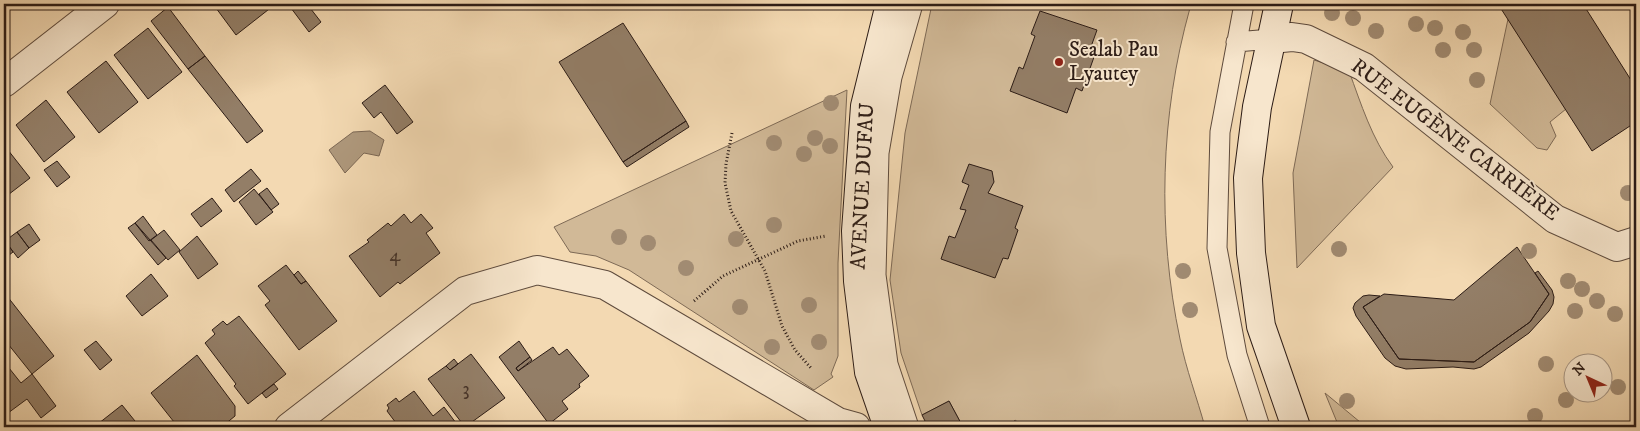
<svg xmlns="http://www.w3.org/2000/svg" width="1640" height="431" font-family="'IM FELL DW Pica',serif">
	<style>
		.green { fill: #d1b997; stroke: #7e6a56 }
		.water { fill: #af997d; stroke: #7b6754 }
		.building { fill: #937e67; stroke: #2c1c16 }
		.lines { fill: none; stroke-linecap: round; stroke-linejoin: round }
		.lane-casing { stroke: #5e4b3d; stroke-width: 21 }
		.street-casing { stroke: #5e4b3d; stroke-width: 30 }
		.secondary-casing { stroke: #2c1c16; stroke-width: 30 }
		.path { stroke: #2c1c16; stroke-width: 3; stroke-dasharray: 1 2.5; stroke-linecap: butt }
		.lane { stroke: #f7e6cd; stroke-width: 19 }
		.street { stroke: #f7e6cd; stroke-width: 28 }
		.secondary { stroke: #f7e6cd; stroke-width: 28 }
		.tree { fill: #a18b72 }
		.poi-dot { fill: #8f2418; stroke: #f7e6cd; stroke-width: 2 }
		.labels { text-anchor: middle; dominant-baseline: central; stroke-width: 4; stroke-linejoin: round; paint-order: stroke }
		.number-label { font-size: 19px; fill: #46342a }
		.poi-label { font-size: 21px; fill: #2c1c16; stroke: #f7e6cd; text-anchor: start }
		.street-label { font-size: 21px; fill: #2c1c16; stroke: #f7e6cd }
	</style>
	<rect width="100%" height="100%" fill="#f3d9b2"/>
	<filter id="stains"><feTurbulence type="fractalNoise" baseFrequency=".004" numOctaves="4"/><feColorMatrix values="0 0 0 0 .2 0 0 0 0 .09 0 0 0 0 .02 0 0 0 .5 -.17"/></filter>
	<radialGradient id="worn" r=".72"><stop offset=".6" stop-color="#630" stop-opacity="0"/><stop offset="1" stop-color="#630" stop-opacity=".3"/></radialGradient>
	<path class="green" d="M932 4H1193L1190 8C1160 115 1157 230 1180 339 1186 369 1197 398 1205 427H1024L1015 420 1008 427H963L949 401 922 415 901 353 890 280 905 133Z
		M1508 19 1566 109 1550 122 1556 136 1547 150 1537 148 1490 104Z
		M1314 60 1349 71C1361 104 1372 139 1393 167L1297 268 1293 173Z
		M847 90 838 263V356L831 374 833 377 814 390 629 270 596 256 570 252 554 227Z
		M1325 393 1366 427H1339Z"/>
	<path class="water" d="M370 131 384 140 379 156 364 153 345 173 329 150 353 132Z"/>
	<path class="building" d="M213 4H271L273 6 236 35Z
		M288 4H307L321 22 309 32Z
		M1498 4H1583L1636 88V122L1592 151Z
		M168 7 205 56 188 69 151 21Z
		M1040 11 1097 30 1088 55 1094 57 1082 91 1076 88 1067 113 1010 91 1019 67 1023 69 1035 36 1031 34Z
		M623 23 686 121 623 162 559 62Z
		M148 28 182 72 148 99 114 55Z
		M205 56 263 131 247 143 188 69Z
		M106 61 138 102 99 133 67 92Z
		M385 85 413 122 397 134 381 112 374 118 362 103Z
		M46 100 75 137 44 162 16 125Z
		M686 121 689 127 627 167 623 162Z
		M4 145 30 178 4 198Z
		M57 161 70 177 57 187 44 170Z
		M969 164 992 171 994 182 988 193 1023 206 1015 228 1018 230 1008 259 1003 258 995 278 941 259 949 236 955 238 966 210 960 209 969 185 962 182Z
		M251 169 261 181 234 202 225 190Z
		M267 188 279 204 271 210 259 194Z
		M254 189 273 212 256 225 239 202Z
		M212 198 222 211 201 227 191 214Z
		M404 214 411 223 421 214 433 228 426 233 440 253 400 284 398 282 380 297 349 256 369 242 367 240 388 223 391 226Z
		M143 216 157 235 149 241 135 223Z
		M135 223 166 258 158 265 128 228Z
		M29 224 40 240 29 248 17 232Z
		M164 230 180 250 168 260 151 240Z
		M17 232 29 248 18 258 5 241Z
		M197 236 218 264 198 279 179 252Z
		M4 239 13 252 4 259Z
		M1517 247 1549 294 1530 322 1474 362 1399 359 1363 307 1384 294 1454 300Z
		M286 265 301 284 306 281 337 321 299 350 265 305 270 301 258 286Z
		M298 271 306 281 301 284 294 275Z
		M1538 271 1552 290 1554 297 1553 304 1549 311 1529 333 1481 367 1474 369 1453 367 1406 369 1395 366 1385 358 1356 316 1353 308 1355 303 1363 296 1369 295 1380 296 1363 307 1399 359 1474 362 1530 322 1549 294 1535 273Z
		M151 274 168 296 142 316 126 296Z
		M7 296 54 356 32 374 4 339V299Z
		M239 316 286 374 248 404 234 386 236 384 205 343 215 334 212 330 223 321 227 325Z
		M96 341 112 360 100 370 84 350Z
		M519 341 530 357 516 368 518 371 553 347 559 355 567 349 589 376 579 384 580 387 562 401 568 409 549 424 499 357Z
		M471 354 505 398 465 427 428 379 446 366 450 370Z
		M197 355 235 406V416L224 425H215L211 421 204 427H178L151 393Z
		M530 357 532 360 518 371 516 368Z
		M454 359 458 364 450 370 446 366Z
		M5 363 21 383 32 374 56 406 41 418 27 399 4 416Z
		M274 384 278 389 266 398 262 393Z
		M414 391 433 416 444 407 459 427H399L387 411 389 408 387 405 396 398 399 402Z
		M949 401 963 427H928L922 415Z
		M122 405 135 421 132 423 127 427H94Z"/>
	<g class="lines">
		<g class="lane-casing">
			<path id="lane" d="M1244 4 1220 132 1217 248 1237 355 1260 427
				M1236 42 1271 39
				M909 427 888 364 876 275 879 153 892 77 913 4"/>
		</g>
		<g class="street-casing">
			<path id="street" d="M1271 39 1292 37 1306 39 1364 67 1555 219 1617 247 1636 241
				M4 83 105 4
				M289 427 465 291 537 270 605 285 838 422 856 427"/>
		</g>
		<g class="secondary-casing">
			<path id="secondary" d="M1279 4 1257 107 1248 178 1251 253 1261 326 1296 427
				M888 427 869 372 858 281 856 231 865 106 890 4"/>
		</g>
		<path class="path" d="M732 133 726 164 725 183 731 211 765 271 782 326 795 350 811 368
			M694 301 723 276 798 241 826 236"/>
		<use href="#lane" class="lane"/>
		<use href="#street" class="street"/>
		<use href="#secondary" class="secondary"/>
	</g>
	<g class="tree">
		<circle cx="1332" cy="13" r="8"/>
		<circle cx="1353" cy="18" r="8"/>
		<circle cx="1416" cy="24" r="8"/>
		<circle cx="1435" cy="28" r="8"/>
		<circle cx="1376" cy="31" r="8"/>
		<circle cx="1463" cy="32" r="8"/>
		<circle cx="1443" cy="50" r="8"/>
		<circle cx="1474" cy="50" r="8"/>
		<circle cx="1477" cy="80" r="8"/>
		<circle cx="831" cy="103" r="8"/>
		<circle cx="815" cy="138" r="8"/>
		<circle cx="774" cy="143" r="8"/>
		<circle cx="830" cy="146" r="8"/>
		<circle cx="804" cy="154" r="8"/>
		<circle cx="1628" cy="193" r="8"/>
		<circle cx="774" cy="225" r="8"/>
		<circle cx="619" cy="237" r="8"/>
		<circle cx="736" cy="239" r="8"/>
		<circle cx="648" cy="243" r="8"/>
		<circle cx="1339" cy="249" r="8"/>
		<circle cx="1529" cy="251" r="8"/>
		<circle cx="686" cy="268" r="8"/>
		<circle cx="1183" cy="271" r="8"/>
		<circle cx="1568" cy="281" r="8"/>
		<circle cx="1582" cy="289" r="8"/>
		<circle cx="1597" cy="301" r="8"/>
		<circle cx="809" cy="305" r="8"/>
		<circle cx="740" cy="307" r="8"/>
		<circle cx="1190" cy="310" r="8"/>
		<circle cx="1575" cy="311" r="8"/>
		<circle cx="1615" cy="314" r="8"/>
		<circle cx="819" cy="342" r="8"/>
		<circle cx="772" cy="347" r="8"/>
		<circle cx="1546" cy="364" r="8"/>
		<circle cx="1618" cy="387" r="8"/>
		<circle cx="1566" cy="400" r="8"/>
		<circle cx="1347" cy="401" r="8"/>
		<circle cx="1535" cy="416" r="8"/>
	</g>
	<circle class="poi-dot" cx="1059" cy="62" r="5"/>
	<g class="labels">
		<g class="number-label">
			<text x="395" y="255">4</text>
			<text x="466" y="389">3</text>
		</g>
		<g class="poi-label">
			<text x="1069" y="50">Sealab Pau<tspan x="1069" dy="24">Lyautey</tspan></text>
		</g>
		<g class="street-label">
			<text transform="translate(1455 140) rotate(37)">RUE EUGÈNE CARRIÈRE</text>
			<text transform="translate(863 186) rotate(-87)">AVENUE DUFAU</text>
		</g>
	</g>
	<rect width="1640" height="431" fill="none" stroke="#f3d9b2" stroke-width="20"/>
	<rect x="5" y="5" width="1630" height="421" fill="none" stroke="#2c1c16" stroke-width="2.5"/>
	<rect x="10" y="10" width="1620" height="411" fill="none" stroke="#2c1c16"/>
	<g transform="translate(1588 378) rotate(316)"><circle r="24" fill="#f7e6cd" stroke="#a69584"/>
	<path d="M0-4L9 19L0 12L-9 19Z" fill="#8f2418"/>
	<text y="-8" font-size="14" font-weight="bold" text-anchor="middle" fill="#2c1c16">N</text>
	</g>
	<rect width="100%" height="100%" filter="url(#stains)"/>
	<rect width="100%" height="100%" fill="url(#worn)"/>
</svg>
